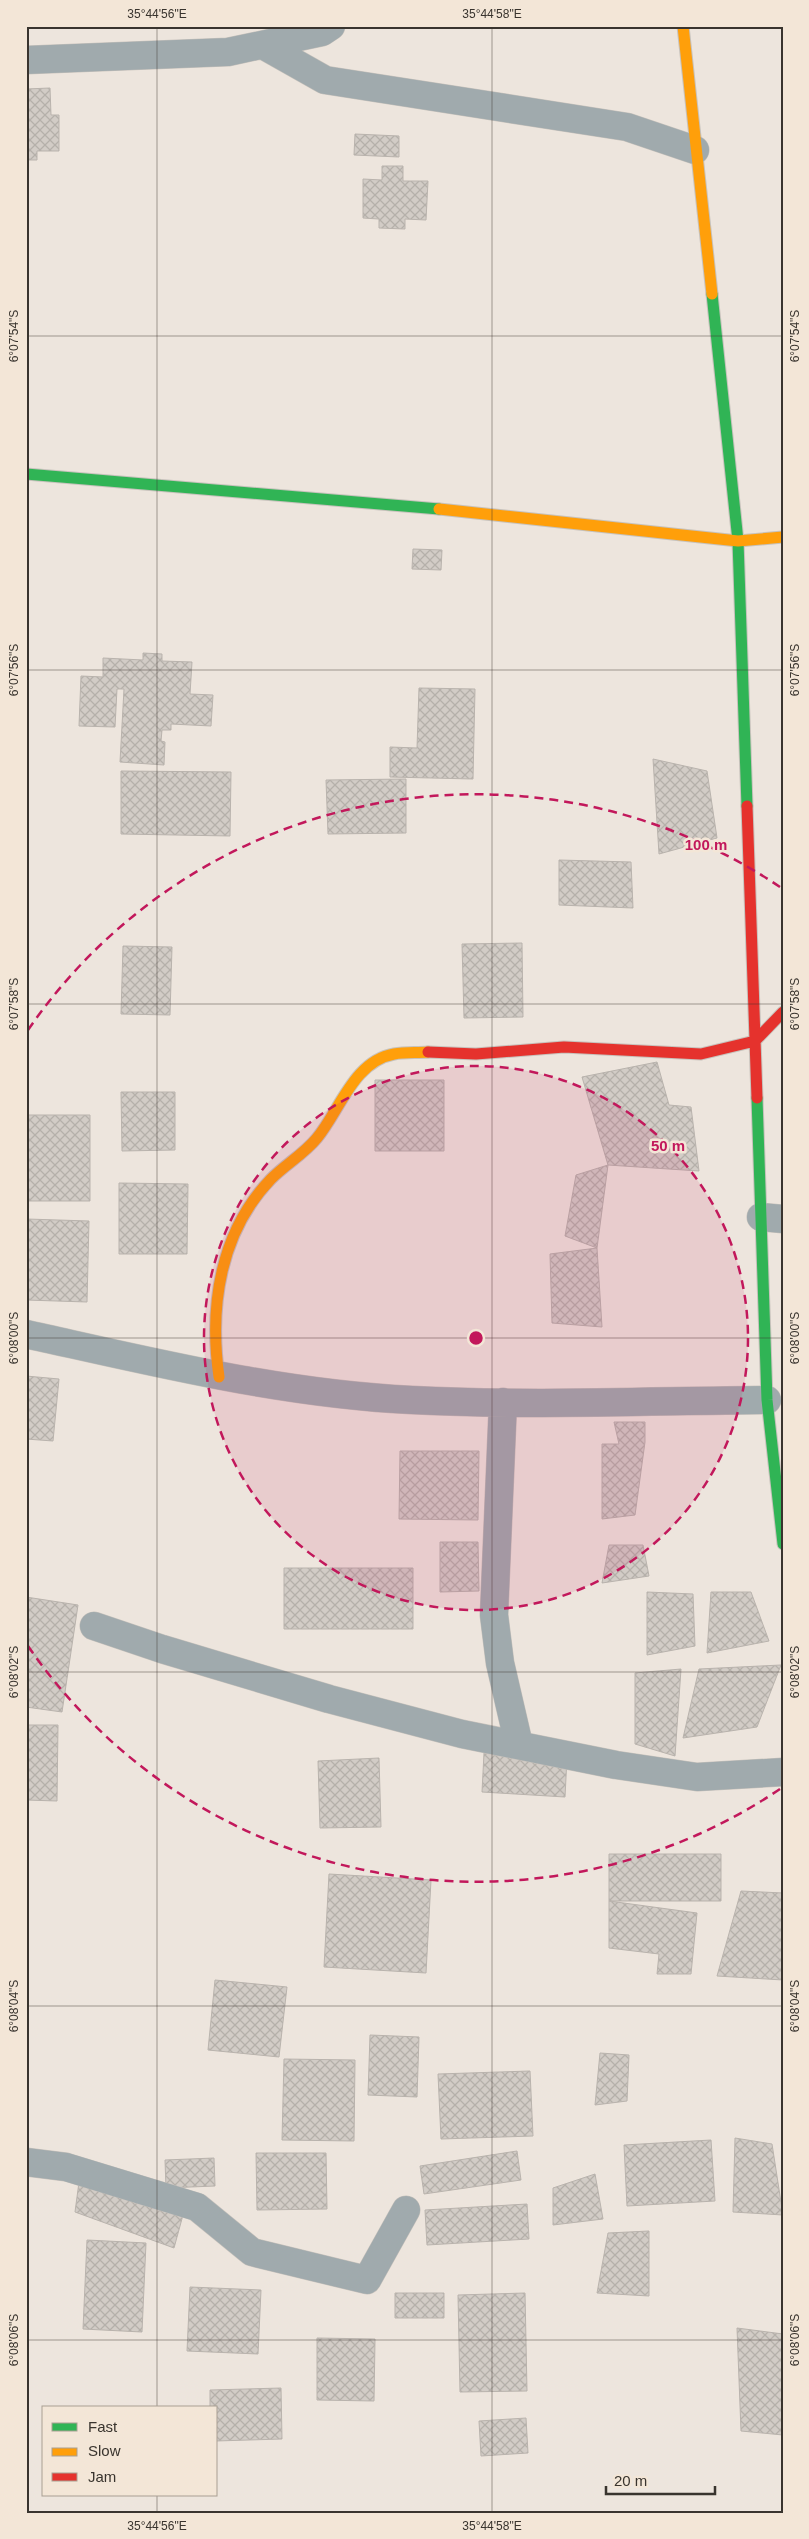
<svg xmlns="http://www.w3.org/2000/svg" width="809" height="2539" font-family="Arial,sans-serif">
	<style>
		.building { fill: url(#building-cross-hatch); stroke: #b9b3ad }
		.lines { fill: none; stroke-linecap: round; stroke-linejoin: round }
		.street-casing { stroke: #c7c2bc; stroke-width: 29 }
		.fast-casing { stroke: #c7c2bc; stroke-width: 13 }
		.slow-casing { stroke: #c7c2bc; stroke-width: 13 }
		.jam-casing { stroke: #c7c2bc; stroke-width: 13 }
		.street { stroke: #a0aaad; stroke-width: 28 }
		.fast { stroke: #30b455; stroke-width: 11 }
		.slow { stroke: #ff9f0a; stroke-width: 11 }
		.jam { stroke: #e5322d; stroke-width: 11 }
		.ticks { fill: none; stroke: #39342e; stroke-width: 1; stroke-opacity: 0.45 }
		.ring { fill: none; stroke: #c2185b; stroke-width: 2.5; stroke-dasharray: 9 6 }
		.centre { fill: #c2185b; stroke: #f3e6d7; stroke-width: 2.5 }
		.ring-label { font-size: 15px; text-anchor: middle; font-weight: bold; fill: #c2185b; stroke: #f3e6d7; stroke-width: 5; stroke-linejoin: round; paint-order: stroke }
		.neatline { fill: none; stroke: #39342e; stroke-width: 2 }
		.ticks-label { font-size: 12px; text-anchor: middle; fill: #39342e }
	</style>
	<defs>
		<pattern id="building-cross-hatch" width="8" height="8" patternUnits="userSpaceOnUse" patternTransform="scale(1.25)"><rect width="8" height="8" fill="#d2ccc6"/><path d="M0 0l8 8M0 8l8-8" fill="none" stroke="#b5b0aa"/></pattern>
	</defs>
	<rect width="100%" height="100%" fill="#ede5dd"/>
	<path class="building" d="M50 88 51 115H59V151H37V160H26V89Z
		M355 134 399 136V157L354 155Z
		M382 166H403V181H428L426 220 405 219V229L379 228V219L363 218V179L382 180Z
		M413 549 442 550 441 570 412 569Z
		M143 653 162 654V661L192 662 190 694 213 695 211 726 171 724V730H162L161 741 165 742 164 765 120 762 124 689H117L115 727 79 726 81 676 103 677V658L143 660Z
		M419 688 475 689 473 779 390 777V747L417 748Z
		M653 759 707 771 717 838 659 854Z
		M121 771 231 772 230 836 121 834Z
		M406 779V833L328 834 326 780Z
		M559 860 631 862 633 908 559 905Z
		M522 943 523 1017 464 1018 462 944Z
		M123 946 172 947 170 1015 121 1014Z
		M657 1062 669 1105 691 1107 699 1171 608 1165 582 1077Z
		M375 1080H444V1151H375Z
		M121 1092H175V1150L122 1151Z
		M28 1115H90V1201H28Z
		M608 1165 597 1248 565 1236 576 1175Z
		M119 1183 188 1184 187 1254H119Z
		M27 1219 89 1221 87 1302 26 1300Z
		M597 1248 602 1327 552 1323 550 1254Z
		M26 1376 59 1379 53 1441 26 1439Z
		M614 1422H645V1442L635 1515 602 1519V1444H619Z
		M400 1451H479L478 1520 399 1519Z
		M440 1542H478L479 1591 440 1592Z
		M609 1545H643L649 1576 602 1583Z
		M284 1568H413V1629H284Z
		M647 1592 693 1594 695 1646 647 1655Z
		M711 1592H751L769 1641 707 1653Z
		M26 1597 78 1605 62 1712 26 1707Z
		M781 1665 757 1727 683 1738 699 1669Z
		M681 1669 675 1756 635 1744V1673Z
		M26 1725H58L57 1801 26 1800Z
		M484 1753 567 1758 565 1797 482 1792Z
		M379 1758 381 1827 320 1828 318 1761Z
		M609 1854H721V1901H609Z
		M329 1874 431 1880 426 1973 324 1967Z
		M741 1891 783 1893V1980L717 1976Z
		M609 1901 697 1913 691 1974H657L659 1954 609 1948Z
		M215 1980 287 1987 279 2057 208 2050Z
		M370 2035 419 2037 417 2097 368 2095Z
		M600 2053 629 2055 627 2101 595 2105Z
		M284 2059 355 2060 354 2141 282 2140Z
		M530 2071 533 2136 441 2139 438 2074Z
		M735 2138 772 2144 783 2215 733 2212Z
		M711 2140 715 2201 627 2206 624 2145Z
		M517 2151 521 2180 424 2194 420 2166Z
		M256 2153H326L327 2209 257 2210Z
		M214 2158 215 2186 166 2188 165 2160Z
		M595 2174 603 2219 553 2225V2188Z
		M79 2182 183 2215 174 2248 75 2212Z
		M527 2204 529 2239 427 2245 425 2210Z
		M649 2231V2296L597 2293 608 2233Z
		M87 2240 146 2243 142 2332 83 2329Z
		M190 2287 261 2290 258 2354 187 2351Z
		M395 2293H444V2318H395Z
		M525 2293 527 2391 460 2392 458 2295Z
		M737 2328 783 2334V2435L741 2431Z
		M317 2338 375 2339 374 2401 317 2400Z
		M281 2388 282 2439 216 2441V2408H210V2390Z
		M526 2418 528 2453 481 2456 479 2421Z"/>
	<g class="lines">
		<g class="street-casing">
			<path id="street" d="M263 45 325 80 627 127 695 150
				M26 60 228 52 322 32 331 26
				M761 1217 783 1219
				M26 1334C153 1362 282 1394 412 1400 530 1406 649 1401 767 1400
				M503 1402 494 1615 500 1663 519 1745
				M94 1626 162 1649 329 1699 462 1734 616 1765 697 1777 783 1772
				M26 2162 66 2167 197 2207 252 2252 367 2280 406 2210"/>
		</g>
		<g class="fast-casing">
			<path id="fast" d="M712 294 738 541 747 806
				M26 474 439 509
				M757 1098 767 1400 783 1544"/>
		</g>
		<g class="slow-casing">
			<path id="slow" d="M683 26 712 294
				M439 509 738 541 783 537
				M219 1377C209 1306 220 1232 271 1179 286 1164 304 1154 317 1138 340 1110 354 1061 394 1054 405 1052 417 1053 428 1052"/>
		</g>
		<g class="jam-casing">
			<path id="jam" d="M747 806 757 1098
				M428 1052 476 1054 564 1047 701 1054 755 1041 783 1012"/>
		</g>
		<use href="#street" class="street"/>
		<use href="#fast" class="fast"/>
		<use href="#slow" class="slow"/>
		<use href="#jam" class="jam"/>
	</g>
	<path class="ticks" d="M157 26V2408M492 26V2513M26 336H783M26 670H783M26 1004H783M26 1338H783M26 1672H783M26 2006H783M26 2340H783M157 2495V2513"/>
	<circle cx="476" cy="1338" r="272" fill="#c2185b" fill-opacity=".12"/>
	<g class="ring">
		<circle cx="476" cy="1338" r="272"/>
		<path d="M780 1789A544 544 0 0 1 28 1646M28 1030A544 544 0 0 1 780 887"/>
	</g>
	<circle cx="476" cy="1338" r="8" class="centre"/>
	<g class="ring-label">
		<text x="706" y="850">100 m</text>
		<text x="668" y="1151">50 m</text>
	</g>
	<rect width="809" height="2539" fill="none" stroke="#f3e6d7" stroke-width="55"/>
	<rect x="42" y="2406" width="175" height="90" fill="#f3e6d7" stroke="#a99f93"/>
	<rect x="52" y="2423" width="25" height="8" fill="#30b455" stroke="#a99f93"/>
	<text x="88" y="2432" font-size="15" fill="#39342e">Fast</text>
	<rect x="52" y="2448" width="25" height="8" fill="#ff9f0a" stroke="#a99f93"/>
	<text x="88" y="2456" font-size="15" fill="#39342e">Slow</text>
	<rect x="52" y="2473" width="25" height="8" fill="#e5322d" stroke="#a99f93"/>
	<text x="88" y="2482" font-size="15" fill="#39342e">Jam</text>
	<path d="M606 2486v8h109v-8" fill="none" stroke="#39342e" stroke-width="2.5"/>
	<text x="614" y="2486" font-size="15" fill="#39342e" stroke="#f3e6d7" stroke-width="4" paint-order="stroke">20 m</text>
	<rect x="28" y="28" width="754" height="2484" class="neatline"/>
	<g class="ticks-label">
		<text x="157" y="18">35°44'56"E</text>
		<text x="492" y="18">35°44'58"E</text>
		<text transform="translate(14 336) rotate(-90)" y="4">6°07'54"S</text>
		<text transform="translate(795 336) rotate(-90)" y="4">6°07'54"S</text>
		<text transform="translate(14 670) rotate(-90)" y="4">6°07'56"S</text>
		<text transform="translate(795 670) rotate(-90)" y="4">6°07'56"S</text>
		<text transform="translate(14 1004) rotate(-90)" y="4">6°07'58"S</text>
		<text transform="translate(795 1004) rotate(-90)" y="4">6°07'58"S</text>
		<text transform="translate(14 1338) rotate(-90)" y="4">6°08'00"S</text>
		<text transform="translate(795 1338) rotate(-90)" y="4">6°08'00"S</text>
		<text transform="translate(14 1672) rotate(-90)" y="4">6°08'02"S</text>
		<text transform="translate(795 1672) rotate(-90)" y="4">6°08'02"S</text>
		<text transform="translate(14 2006) rotate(-90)" y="4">6°08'04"S</text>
		<text transform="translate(795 2006) rotate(-90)" y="4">6°08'04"S</text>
		<text transform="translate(14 2340) rotate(-90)" y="4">6°08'06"S</text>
		<text transform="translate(795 2340) rotate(-90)" y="4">6°08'06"S</text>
		<text x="157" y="2530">35°44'56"E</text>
		<text x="492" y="2530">35°44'58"E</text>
	</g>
</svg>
